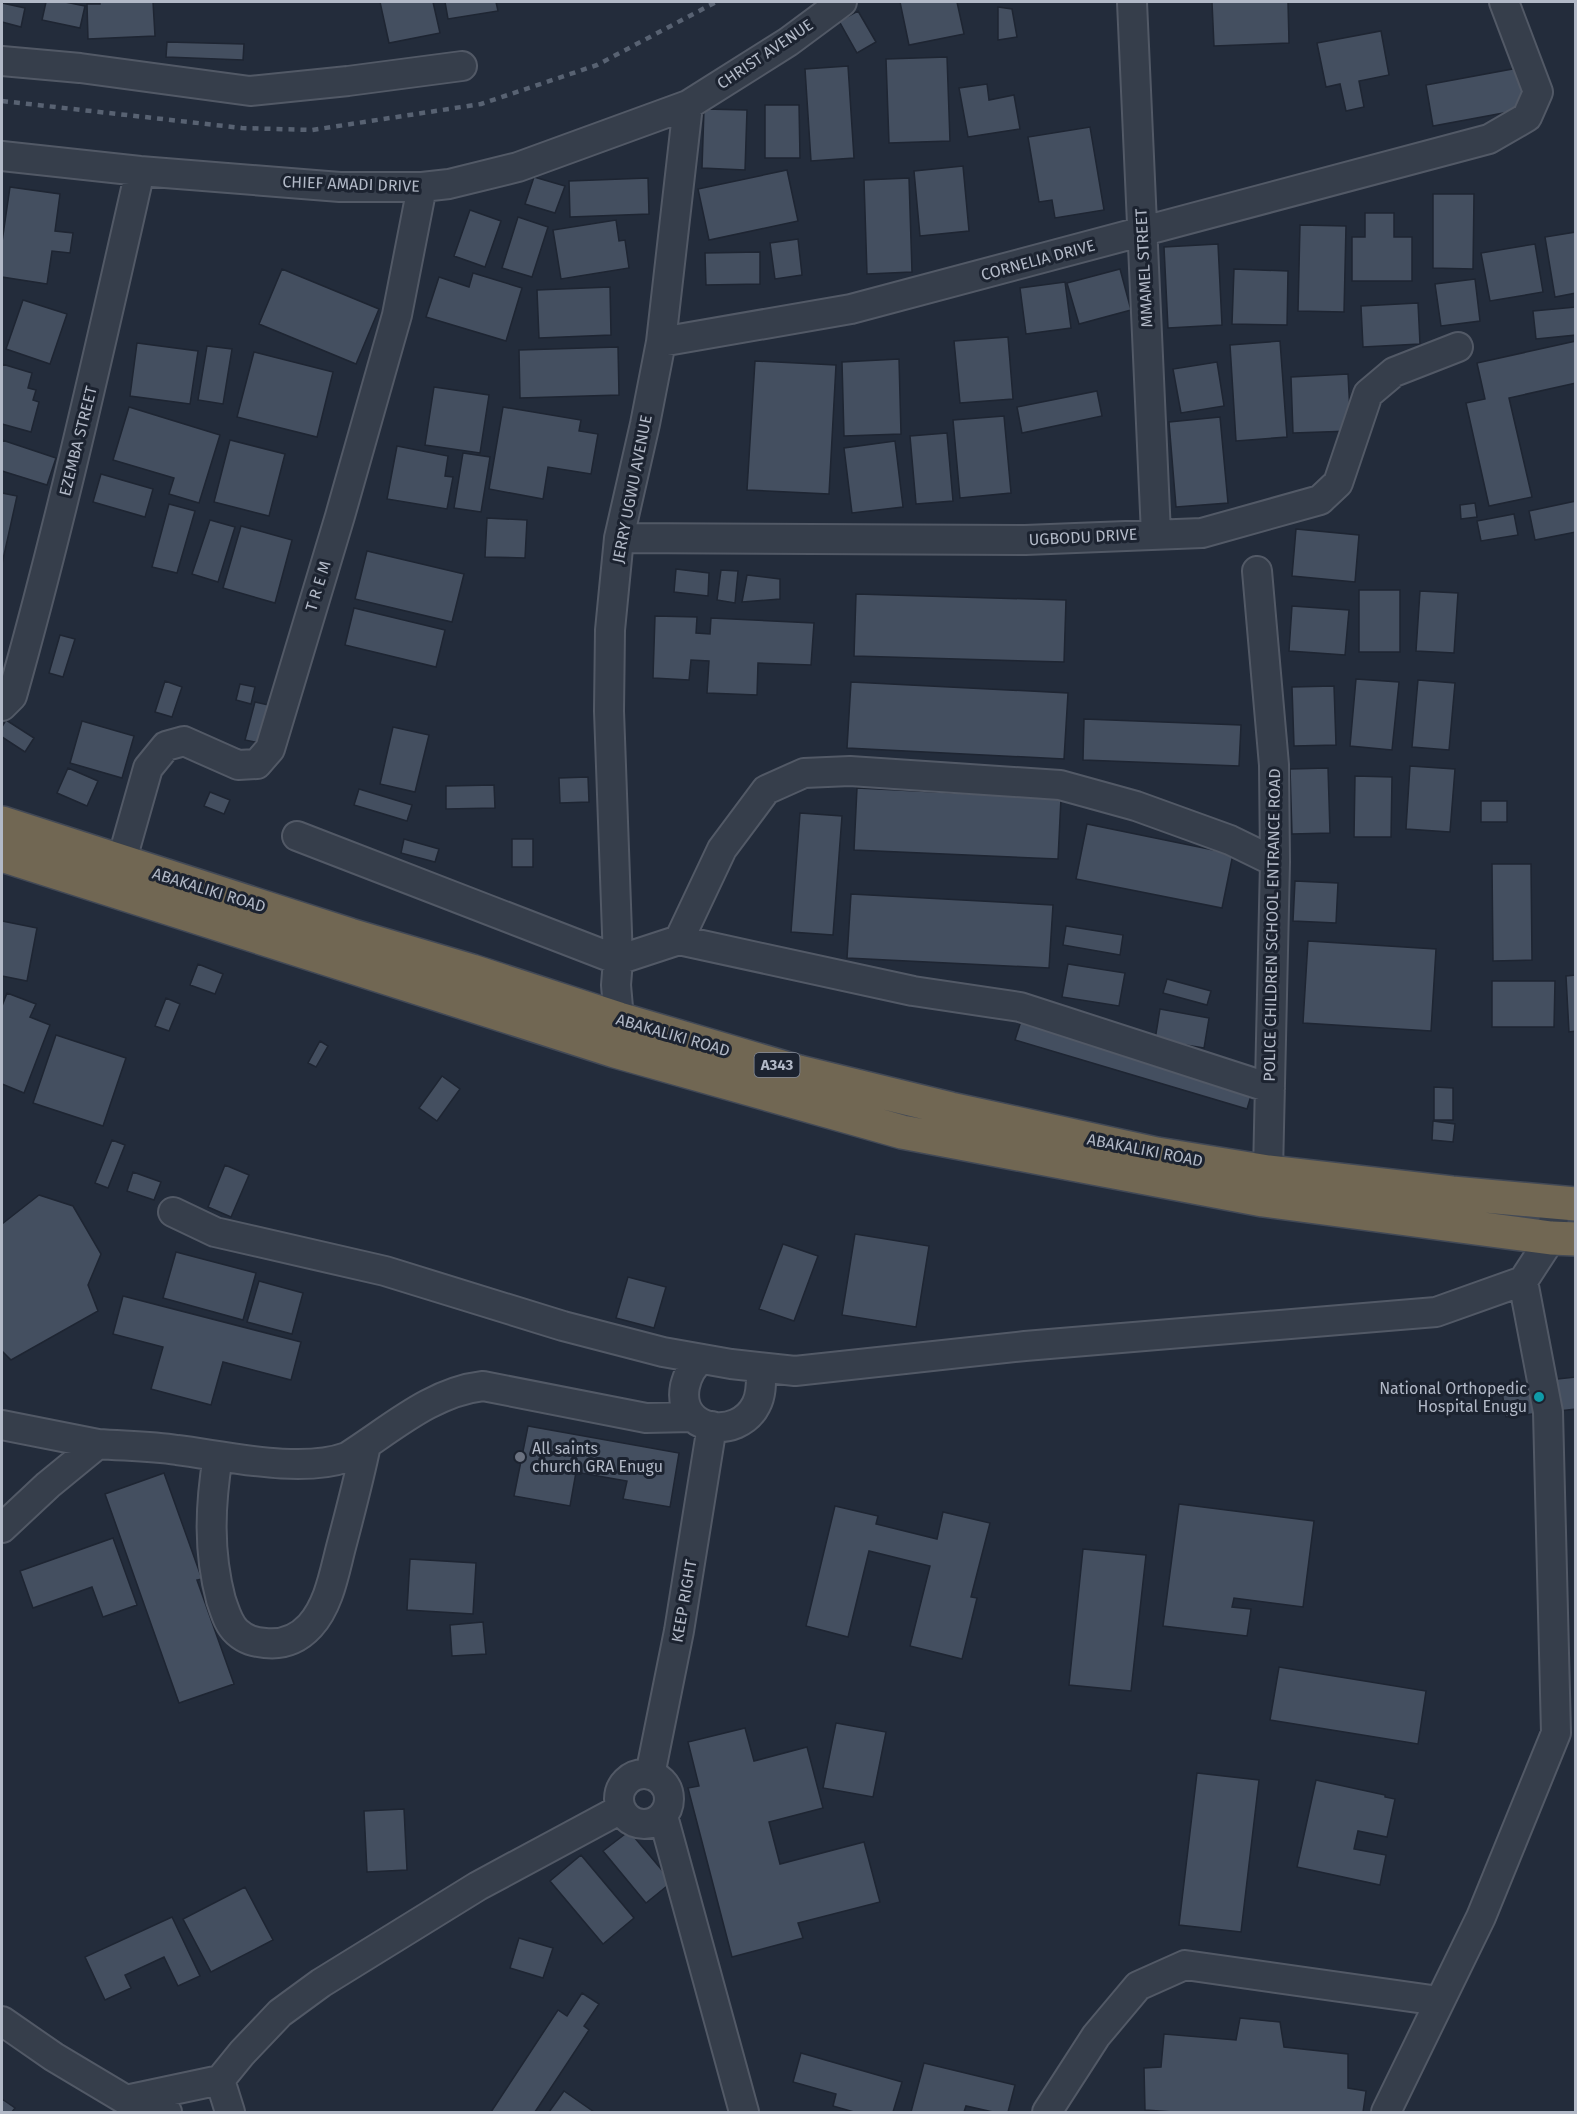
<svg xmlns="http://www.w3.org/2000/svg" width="1577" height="2114" font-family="'Fira Sans',sans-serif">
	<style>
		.building { fill: #444f60; stroke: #1e2532; stroke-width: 1.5 }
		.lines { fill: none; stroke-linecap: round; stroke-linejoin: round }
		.street-casing { stroke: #525966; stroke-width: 32 }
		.highway-casing { stroke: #424956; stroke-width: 36 }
		.street { stroke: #363e4b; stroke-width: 28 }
		.highway { stroke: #716753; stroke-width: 33 }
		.rail { stroke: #586272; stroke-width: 4.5; stroke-dasharray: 6 6; stroke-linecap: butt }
		.culture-dot { fill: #0f9aa8; stroke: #1c2330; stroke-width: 2 }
		.worship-dot { fill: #6b7280; stroke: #1c2330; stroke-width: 2 }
		.labels { text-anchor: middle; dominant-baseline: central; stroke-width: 6; stroke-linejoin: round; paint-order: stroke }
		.shield { fill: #1c2330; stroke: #858c9a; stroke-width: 1.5 }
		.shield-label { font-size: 15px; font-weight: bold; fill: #b2b9c7 }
		.street-label { font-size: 16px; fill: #b2b9c7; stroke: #1c2330 }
		.poi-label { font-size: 16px; fill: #b2b9c7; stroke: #1c2330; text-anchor: end }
	</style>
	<rect width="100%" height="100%" fill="#232c3b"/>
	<path class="building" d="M46 2H65L85 6 80 28 42 20Z
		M100 2H153L155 36 88 39 87 4H100Z
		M380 2H433L440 33 389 43Z
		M445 2H496L498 11 448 19Z
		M900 2H957L964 34 909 45Z
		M1212 2H1288L1289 43 1214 46Z
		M2 3 25 8 21 27 2 22Z
		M998 7 1012 9 1017 37 998 40Z
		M858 11 876 42 857 53 839 21Z
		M1381 31 1389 75 1359 81 1364 107 1346 111 1340 84 1326 87 1317 43Z
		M167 42 244 44 243 60 166 57Z
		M947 57 950 141 889 143 886 59Z
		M848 66 854 158 811 161 805 69Z
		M1518 68 1525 109 1433 126 1426 85Z
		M987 84 989 100 1014 95 1020 129 968 137 959 88Z
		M765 105H799L800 158H765Z
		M704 109 747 110 745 170 702 168Z
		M1090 127 1104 210 1055 218 1052 200 1039 202 1028 137Z
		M963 166 969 231 920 236 914 171Z
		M787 170 798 221 709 240 698 189Z
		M534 177 565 186 555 213 525 204Z
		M648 178 649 214 570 217 569 181Z
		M909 178 912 272 867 274 864 180Z
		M10 187 60 194 55 231 73 233 70 253 52 251 47 284 2 277V242Z
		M1433 194H1474L1473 269 1433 268Z
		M470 210 501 221 485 267 454 256Z
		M1365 213H1394V237H1412V281H1352V237H1365Z
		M518 217 548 227 532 277 502 268Z
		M616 220 619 241 625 240 629 268 561 279 553 230Z
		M1300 225 1346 226 1344 312 1298 311Z
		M1576 232V293L1555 297 1545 237Z
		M798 239 802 275 775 279 770 243Z
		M1218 244 1222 325 1168 328 1164 247Z
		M1535 244 1543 292 1490 301 1481 253Z
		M760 252V284L706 285 705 253Z
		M282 269 379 309 356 364 259 324Z
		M1120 269 1131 310 1079 324 1067 283Z
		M1234 269 1288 271 1287 325 1232 324Z
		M473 273 522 288 506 341 426 317 439 277 469 287Z
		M1475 279 1480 321 1441 326 1435 284Z
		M1065 282 1071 328 1026 334 1020 288Z
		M610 287 611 335 539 338 537 290Z
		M23 300 67 314 50 364 6 349Z
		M1418 303 1420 344 1363 347 1361 306Z
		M1576 307V335L1536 339 1533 311Z
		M1008 337 1013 399 960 403 954 341Z
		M1280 341 1287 437 1236 441 1230 345Z
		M1576 341V383L1509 398 1532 497 1489 506 1466 403 1485 399 1477 363Z
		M137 343 198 351 190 404 130 396Z
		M207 346 232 349 223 404 198 400Z
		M618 347 619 395 520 398 519 350Z
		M254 352 333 372 317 437 237 417Z
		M899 359 901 434 844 436 842 362Z
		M755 361 836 365 829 494 747 490Z
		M1217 362 1224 406 1181 413 1173 369Z
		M2 364 32 373 28 388 36 390 33 400 39 402 31 432 2 424Z
		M1348 374 1351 431 1293 433 1291 377Z
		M434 387 489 395 480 453 425 445Z
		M1097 391 1102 416 1022 433 1017 407Z
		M129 407 220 435 199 503 169 494 174 478 113 460Z
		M503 407 581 420 579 431 598 434 591 474 548 467 543 499 489 489Z
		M1004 416 1011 493 960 498 953 420Z
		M1220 417 1228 503 1176 507 1169 422Z
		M947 433 953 501 916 504 910 436Z
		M2 440 56 458 47 485 2 471Z
		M230 440 285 454 269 516 214 502Z
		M895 441 903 507 852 513 844 448Z
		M397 446 448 456 445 476 453 477 447 509 387 499Z
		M463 453 490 457 481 512 454 508Z
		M101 474 153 489 145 517 93 502Z
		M2 493 17 496 2 564Z
		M1576 501V532L1535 540 1529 511Z
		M1475 503 1477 517 1461 519 1460 505Z
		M169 504 195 511 177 573 152 567Z
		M1514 514 1518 535 1481 541 1477 521Z
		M487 518 527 520 525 558 485 557Z
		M210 520 235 527 218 582 192 574Z
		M241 526 292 540 275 603 223 588Z
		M1296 529 1359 535 1355 582 1292 576Z
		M367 551 464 574 452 622 355 599Z
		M676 569 709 573 708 596 674 592Z
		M721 570 738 571 735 603 717 600Z
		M747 575 780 579V599L742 602Z
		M1359 590H1400V652H1359Z
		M1420 591 1458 593 1454 653 1416 651Z
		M856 594 1066 600 1064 662 854 656Z
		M1292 606 1349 610 1345 655 1289 651Z
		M354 608 445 630 436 667 345 645Z
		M655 616 697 617 696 633 710 634 711 618 814 623 811 665 758 663 757 695 707 693 709 661 691 660 689 680 653 678Z
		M60 635 75 639 63 677 49 673Z
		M1356 679 1399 682 1392 750 1350 746Z
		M1418 680 1455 683 1449 750 1412 747Z
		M165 681 182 687 172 717 155 712Z
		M851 682 1068 693 1064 759 847 748Z
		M240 684 255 687 251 704 236 700Z
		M1334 686 1336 745 1294 746 1292 687Z
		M255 702 273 706 264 744 245 740Z
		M1084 719 1241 725 1239 766 1083 760Z
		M6 720 34 738 25 752 2 737V727Z
		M82 721 134 736 122 778 70 763Z
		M393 727 429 735 415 792 380 784Z
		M1410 766 1455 769 1450 832 1406 829Z
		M68 768 98 781 87 806 57 793Z
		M1328 768 1330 833 1292 834 1290 769Z
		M1355 776 1392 777 1391 837H1354Z
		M588 777 589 802 560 803 559 778Z
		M494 785 495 808 446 809V786Z
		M857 788 1061 798 1058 859 854 850Z
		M359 789 412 805 407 821 354 805Z
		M210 792 230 800 224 814 204 806Z
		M1481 801H1507V822H1481Z
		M800 813 842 816 833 935 791 932Z
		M1087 824 1233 854 1222 908 1076 879Z
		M404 839 439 849 435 862 401 853Z
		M512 839H533V867H512Z
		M1492 864H1531L1532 960 1493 961Z
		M1295 881 1338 883 1336 923 1293 921Z
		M851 894 1053 905 1049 968 847 958Z
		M2 921 37 928 27 981 2 976Z
		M1066 926 1123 935 1120 955 1063 945Z
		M1308 941 1436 949 1431 1031 1303 1023Z
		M198 964 223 974 215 994 190 985Z
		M1068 964 1125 973 1119 1006 1062 997Z
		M1576 975V1031L1569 1032 1566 976Z
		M1167 979 1211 991 1207 1005 1163 993Z
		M1492 981H1555L1554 1027H1492Z
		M7 993 36 1004 30 1017 50 1025 24 1093 2 1084V1006Z
		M166 998 180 1004 169 1031 155 1026Z
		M1160 1009 1209 1018 1204 1048 1155 1040Z
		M1021 1021 1253 1089 1247 1109 1015 1040Z
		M56 1035 126 1058 103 1126 33 1103Z
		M320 1041 328 1046 316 1067 308 1063Z
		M442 1076 460 1089 437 1121 419 1108Z
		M1434 1087 1453 1088V1120H1434Z
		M1433 1121 1455 1124 1453 1142 1432 1140Z
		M112 1140 125 1145 108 1188 95 1183Z
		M225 1165 249 1175 231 1217 208 1207Z
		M133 1172 161 1182 154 1200 127 1191Z
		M39 1195 73 1206 101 1254 88 1285 98 1311 11 1360 2 1351V1224Z
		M855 1234 929 1246 916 1327 842 1315Z
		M783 1244 818 1256 794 1321 759 1309Z
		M176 1252 256 1273 243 1320 163 1298Z
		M628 1277 666 1287 654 1328 616 1318Z
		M259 1281 303 1293 292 1334 247 1322Z
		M123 1296 301 1342 291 1380 223 1362 211 1405 151 1389 163 1347 113 1334Z
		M1576 1377V1409L1506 1417 1501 1385Z
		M528 1426 679 1453 670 1507 623 1499 627 1481 576 1472 570 1506 514 1496Z
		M164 1473 202 1579 197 1580 234 1684 179 1703 105 1494Z
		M1179 1504 1314 1521 1303 1607 1234 1598 1232 1607 1251 1609 1247 1636 1163 1626Z
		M835 1506 878 1516 876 1524 937 1539 943 1512 990 1523 971 1597 977 1598 962 1659 910 1646 930 1566 869 1551 848 1637 806 1626Z
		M113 1538 137 1605 103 1617 92 1587 33 1608 20 1571Z
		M1083 1549 1146 1555 1131 1691 1069 1685Z
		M410 1559 476 1563 473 1614 407 1610Z
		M483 1622 486 1654 452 1656 450 1625Z
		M1279 1667 1426 1691 1418 1744 1270 1720Z
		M836 1723 886 1732 873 1797 823 1788Z
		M745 1728 754 1761 807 1747 823 1808 769 1822 780 1864 864 1842 880 1902 798 1923 803 1938 732 1957 688 1788 699 1786 688 1742Z
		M1197 1773 1259 1780 1241 1932 1179 1925Z
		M1316 1780 1385 1795V1797L1395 1799 1387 1837 1358 1831 1354 1849 1386 1855 1380 1885 1297 1867Z
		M404 1809 407 1870 367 1872 364 1811Z
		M629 1831 672 1882 646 1903 603 1851Z
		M581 1855 634 1918 603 1944 550 1881Z
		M245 1887 273 1940 211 1972 183 1919Z
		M172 1917 200 1976 178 1986 164 1957 125 1975 131 1988 105 2000 85 1957Z
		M519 1938 553 1948 543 1978 510 1968Z
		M582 1993 599 2004 584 2026 589 2030 535 2112H491L558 2010 567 2016Z
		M1240 2018 1280 2022 1284 2047 1348 2054V2088L1366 2091 1363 2112H1174L1145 2110 1144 2068 1161 2067 1164 2034 1236 2040Z
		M801 2053 902 2082 893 2112H854L833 2106 836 2094 793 2082Z
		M924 2063 1015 2085 1008 2112H993L966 2106 964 2112H911Z
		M564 2091 594 2112H549Z
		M2 2099 15 2108 12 2112H2Z"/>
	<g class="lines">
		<g class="street-casing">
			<path id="street" d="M1132 2 1156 534
				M2 61 80 68 250 91 348 81 462 66
				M2 156 140 171 340 187H422L449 184 518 167 688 105 788 42 842 2
				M661 342 851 309 1489 139 1527 117 1538 92 1504 2
				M619 538 1025 540 1202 533 1320 500 1338 483 1368 394 1394 372 1458 347
				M1257 571 1274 765 1275 862 1268 1172
				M2 706 12 696C61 522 100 347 140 171
				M297 836 618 960 679 940 913 991 1020 1007 1270 1088
				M121 863 148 768 166 746 184 741 238 765 257 764 270 749 340 516 397 315 422 187
				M679 940 722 849 766 790 804 773 850 771 1060 785 1136 806 1230 840 1275 862
				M619 1019 616 985 618 960 609 711 610 630 619 538 645 424 661 342 688 105
				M173 1212 215 1232 385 1271 563 1326 663 1352 731 1364 795 1371 1025 1346 1436 1312 1523 1281 1551 1238 1556 1202
				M701 1359C692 1367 688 1374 685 1386 676 1432 738 1441 756 1405 762 1394 761 1381 761 1368
				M2 1425 98 1444
				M218 1456C210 1505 208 1551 221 1600 225 1611 228 1624 237 1632 246 1640 254 1642 265 1643 283 1645 298 1639 310 1626 329 1605 334 1574 341 1547 350 1513 359 1479 366 1445
				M2 1528 48 1485 98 1444C124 1446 151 1446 177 1450 226 1456 301 1474 347 1457 390 1430 431 1392 483 1386L646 1418 692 1417
				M619 1799a25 25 0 1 1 50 0a25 25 0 1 1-50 0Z
				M650 1775 679 1631 712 1426
				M663 1816 744 2112
				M2 2021 54 2057 126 2100 167 2112
				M220 2080 230 2112
				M126 2100 220 2080 242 2053 280 2013 321 1983 478 1886 621 1809
				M1047 2112 1096 2036 1138 1986 1185 1965 1439 2001
				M1386 2112 1481 1917 1556 1733 1548 1412 1523 1281"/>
		</g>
		<g class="highway-casing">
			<path id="highway" d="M2 823 350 935 472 971 619 1019 799 1072 951 1109 1157 1154 1268 1172 1452 1193 1576 1204
				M2 855 615 1051 902 1132 1263 1200 1551 1238 1576 1239"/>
		</g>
		<use href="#street" class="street"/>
		<use href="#highway" class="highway"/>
		<path class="rail" d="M2 101 242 128 312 130 481 104 597 65 716 2"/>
	</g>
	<circle class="culture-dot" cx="1539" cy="1397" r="6"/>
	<circle class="worship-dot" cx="520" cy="1457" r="6"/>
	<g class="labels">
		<rect class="shield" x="754.5" y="1053" width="45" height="24" rx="4.5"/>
		<g class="shield-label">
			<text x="777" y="1065">A343</text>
		</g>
		<g class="street-label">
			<text transform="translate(765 54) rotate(-34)">CHRIST AVENUE</text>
			<text transform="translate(351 184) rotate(2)">CHIEF AMADI DRIVE</text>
			<text transform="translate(1038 260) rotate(-15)">CORNELIA DRIVE</text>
			<text transform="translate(1144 268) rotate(-93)">MMAMEL STREET</text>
			<text transform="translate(78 441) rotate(-76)">EZEMBA STREET</text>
			<text transform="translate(632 489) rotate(-79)">JERRY UGWU AVENUE</text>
			<text transform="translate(1083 537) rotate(-3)">UGBODU DRIVE</text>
			<text transform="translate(318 586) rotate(-73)">T R E M</text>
			<text transform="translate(209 890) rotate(17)">ABAKALIKI ROAD</text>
			<text transform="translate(1272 925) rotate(-89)">POLICE CHILDREN SCHOOL ENTRANCE ROAD</text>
			<text transform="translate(673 1035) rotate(16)">ABAKALIKI ROAD</text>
			<text transform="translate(1145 1150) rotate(11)">ABAKALIKI ROAD</text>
			<text transform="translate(684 1601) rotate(-80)">KEEP RIGHT</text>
		</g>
		<g class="poi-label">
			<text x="1527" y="1388">National Orthopedic<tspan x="1527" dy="18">Hospital Enugu</tspan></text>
			<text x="532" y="1448" text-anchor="start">All saints<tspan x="532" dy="18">church GRA Enugu</tspan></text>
		</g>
	</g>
	<rect width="1577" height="2114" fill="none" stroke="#b2b9c7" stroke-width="6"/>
</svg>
